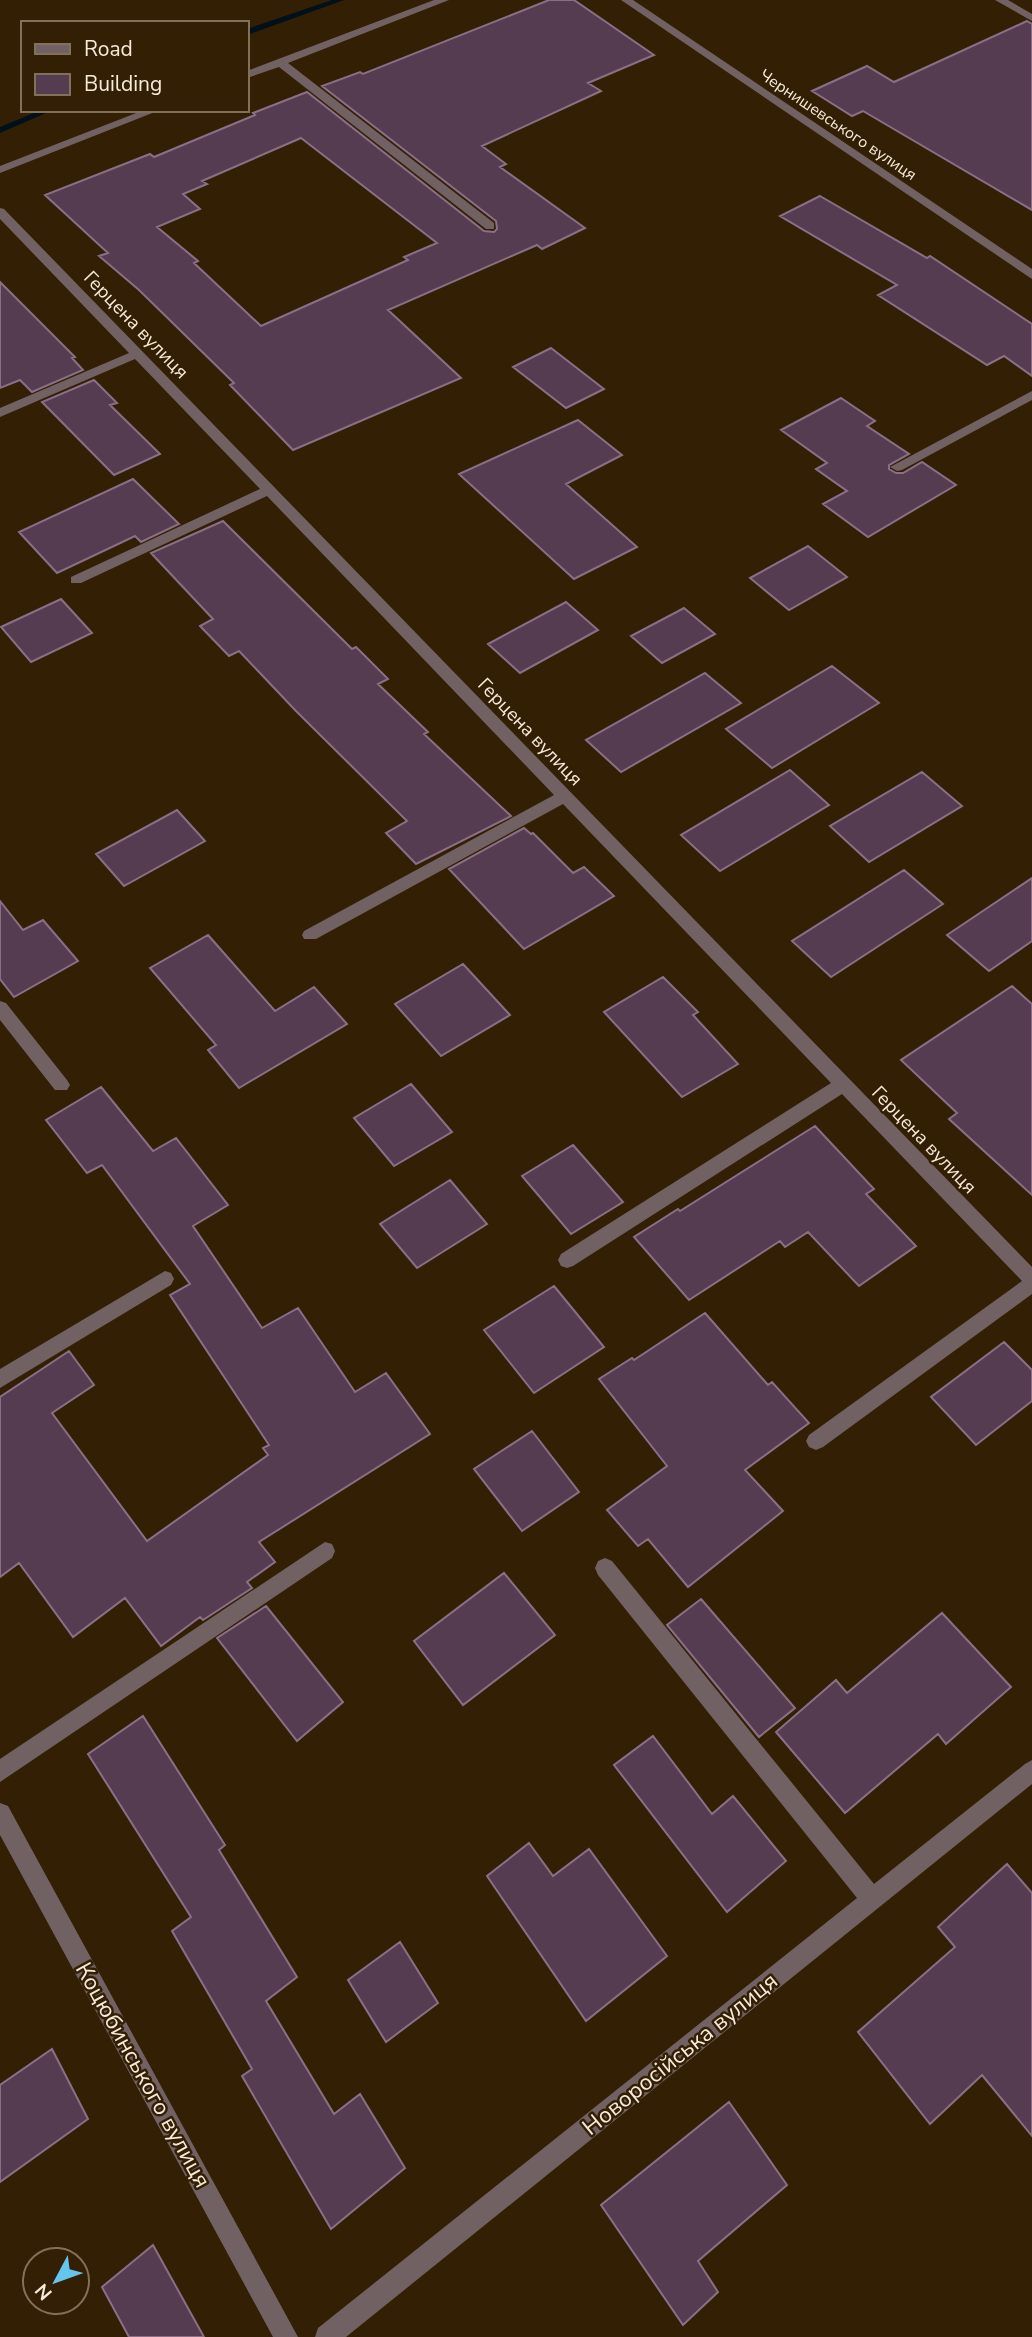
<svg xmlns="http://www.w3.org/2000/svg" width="1032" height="2337" font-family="'Nunito Sans',sans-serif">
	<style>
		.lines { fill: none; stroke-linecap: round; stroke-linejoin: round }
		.stream { fill: #00111b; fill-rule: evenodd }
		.building { fill: #553c51; stroke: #8b6f86; stroke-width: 2; fill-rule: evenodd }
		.minor { fill: #726162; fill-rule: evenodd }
		.labels { text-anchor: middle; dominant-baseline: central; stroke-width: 5; stroke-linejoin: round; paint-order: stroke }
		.far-street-label { font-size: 16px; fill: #f7eadb; stroke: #321f04 }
		.street-label { font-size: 19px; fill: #f7eadb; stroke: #321f04 }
		.near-street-label { font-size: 23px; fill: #f7eadb; stroke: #321f04 }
	</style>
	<rect width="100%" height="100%" fill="#321f04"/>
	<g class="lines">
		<path class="stream" d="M332 0H344L247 35V29Z
			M41 110H53L0 133V127Z"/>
	</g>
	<path class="building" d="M549 0H574L654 55 588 83 601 91 482 146 506 164 500 167 585 228 542 249 537 245 388 310 461 378 293 450 230 385 234 383 139 290 99 256 108 253 45 195 150 154 154 157 255 115 253 113 307 92 484 231 494 232 497 229 496 221 322 86 360 72 363 74ZM301 138 437 243 404 257 408 260 261 326 194 263 198 261 157 227 200 209 183 194 207 184 202 181Z
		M1027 21 1032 24V210L863 111 852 116 812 91 867 66 894 82Z
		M820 196 927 258 930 256 1032 324V376L1004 356 987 365 878 295 897 285 780 216Z
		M0 282 75 357 72 358 83 370 32 392 20 380 0 388Z
		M551 348 604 389 566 408 513 367Z
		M94 380 117 403 110 405 160 454 114 475 42 402Z
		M841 398 875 421 867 426 909 454 889 465V469L896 473H903L922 462 956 485 868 537 823 504 847 491 816 469 827 463 781 430Z
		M578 420 622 455 566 484 637 547 574 579 459 474Z
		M133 479 179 524 141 542 135 536 57 573 19 532Z
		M223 521 352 649 356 647 388 679 378 684 428 732 424 734 511 816 416 864 386 833 407 821 296 711 239 651 229 656 200 626 213 619 151 553Z
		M808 546 847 577 789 610 750 578Z
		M61 599 92 633 31 662 1 627Z
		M566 602 598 630 520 673 488 644Z
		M684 608 715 634 662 663 631 636Z
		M832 666 879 703 772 768 726 729Z
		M705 673 741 703 621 772 586 740Z
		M790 770 829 805 720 871 681 835Z
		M922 772 962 806 869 862 830 826Z
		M177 810 205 841 124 886 96 854Z
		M524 828 531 834 533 833 573 873 584 867 614 896 524 949 449 869Z
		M904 870 943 904 831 977 792 941Z
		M1032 878V941L989 971 947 935Z
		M0 901 23 930 43 920 78 961 14 997 0 979Z
		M208 935 275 1011 314 987 347 1024 239 1088 208 1050 216 1045 150 968Z
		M463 964 510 1015 441 1056 395 1004Z
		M663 977 698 1012 693 1015 738 1064 682 1097 604 1012Z
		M1012 986 1032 1004V1195L949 1119 957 1113 901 1060Z
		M411 1084 452 1132 394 1166 354 1118Z
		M101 1087 153 1151 176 1138 228 1205 193 1226 262 1328 298 1308 355 1392 386 1373 430 1434 259 1542 275 1562 247 1582 252 1588 203 1620 200 1617 161 1646 125 1598 73 1637 19 1563 0 1577V1397L69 1351 94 1385 52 1413 147 1541 268 1455 263 1448 269 1445 170 1295 190 1284 102 1165 87 1173 46 1120Z
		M815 1126 874 1189 866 1194 916 1246 859 1286 808 1232 785 1247 780 1241 689 1300 634 1237 678 1209 680 1211Z
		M573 1145 623 1202 571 1234 522 1176Z
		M450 1180 487 1224 417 1268 380 1224Z
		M554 1286 604 1347 534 1393 484 1330Z
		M705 1313 768 1385 772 1382 809 1423 745 1470 783 1511 688 1587 648 1539 638 1546 607 1510 667 1466 599 1379 632 1358 634 1360Z
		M1004 1342 1032 1370V1401L976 1445 931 1397Z
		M532 1431 579 1492 522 1531 474 1469Z
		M504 1573 555 1635 463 1705 414 1641Z
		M701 1599 795 1708 759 1737 667 1625Z
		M266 1606 343 1702 297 1741 217 1638Z
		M942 1613 1011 1687 946 1744 938 1734 845 1813 776 1732 836 1680 847 1693Z
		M143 1716 225 1845 219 1850 297 1977 266 2001 334 2114 360 2094 405 2168 331 2229 242 2076 252 2069 172 1931 191 1917 88 1754Z
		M653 1736 712 1814 733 1796 786 1861 727 1912 614 1765Z
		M529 1843 553 1876 589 1849 667 1956 586 2021 487 1876Z
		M1007 1864 1032 1893V2136L982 2075 930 2124 858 2032 955 1947 938 1927Z
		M400 1942 438 2003 386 2042 348 1980Z
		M52 2049 88 2119 0 2182V2085Z
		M729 2102 787 2185 698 2261 718 2292 683 2325 601 2205Z
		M153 2245 204 2337H129L102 2287Z"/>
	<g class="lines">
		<path class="minor" d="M434 0H449L288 63 494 223V229H486L279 67 247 78V71Z
			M621 0H633L1032 269V279Z
			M995 0H1008L1032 14V21Z
			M144 110H160L0 173V166Z
			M0 208 4 209 1032 1267V1294L823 1447 816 1450 809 1447 806 1441 809 1435 1022 1281 842 1094 573 1266 567 1268 561 1266 558 1260 561 1254 831 1083 563 804 316 939H304L302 935 304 931 554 795 267 496 81 583H71V577L260 489 135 359 0 417V408L129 353 0 219Z
			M1032 391V400L902 470 897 471 890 467Z
			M0 1001 6 1003 67 1080 70 1085 67 1090H55L0 1020Z
			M165 1271 171 1273 174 1279 171 1285 0 1388V1369Z
			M325 1542 332 1544 335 1551 332 1558 0 1782V1759Z
			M605 1558 612 1561 874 1884 1025 1764 1032 1760V1784L346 2337H315L318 2328 857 1898 598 1575 595 1568 598 1561Z
			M0 1803 8 1806 298 2337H273L0 1835Z"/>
	</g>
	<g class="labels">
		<g class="far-street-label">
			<text transform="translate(838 125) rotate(34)">Чернишевського вулиця</text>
		</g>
		<g class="street-label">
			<text transform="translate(136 325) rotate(46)">Герцена вулиця</text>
			<text transform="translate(530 732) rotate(46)">Герцена вулиця</text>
			<text transform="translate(924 1140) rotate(46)">Герцена вулиця</text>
		</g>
		<g class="near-street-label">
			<text transform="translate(680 2054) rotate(-39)">Новоросійська вулиця</text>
			<text transform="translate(143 2075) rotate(61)">Коцюбинського вулиця</text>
		</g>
	</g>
	<rect x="21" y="21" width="228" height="91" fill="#321f04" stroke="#81705a" stroke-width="2"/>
	<rect x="35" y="44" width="35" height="10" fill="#726162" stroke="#81705a" stroke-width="2"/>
	<text x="84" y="56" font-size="21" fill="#f7eadb">Road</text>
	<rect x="35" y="74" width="35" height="21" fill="#553c51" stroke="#81705a" stroke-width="2"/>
	<text x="84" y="91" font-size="21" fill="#f7eadb">Building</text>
	<g transform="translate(56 2281) rotate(229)"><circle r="33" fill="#321f04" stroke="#81705a" stroke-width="2"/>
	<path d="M0-5L12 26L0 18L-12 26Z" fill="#65c5ee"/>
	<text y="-10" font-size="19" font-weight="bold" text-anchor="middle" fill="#f7eadb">N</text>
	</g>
</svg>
